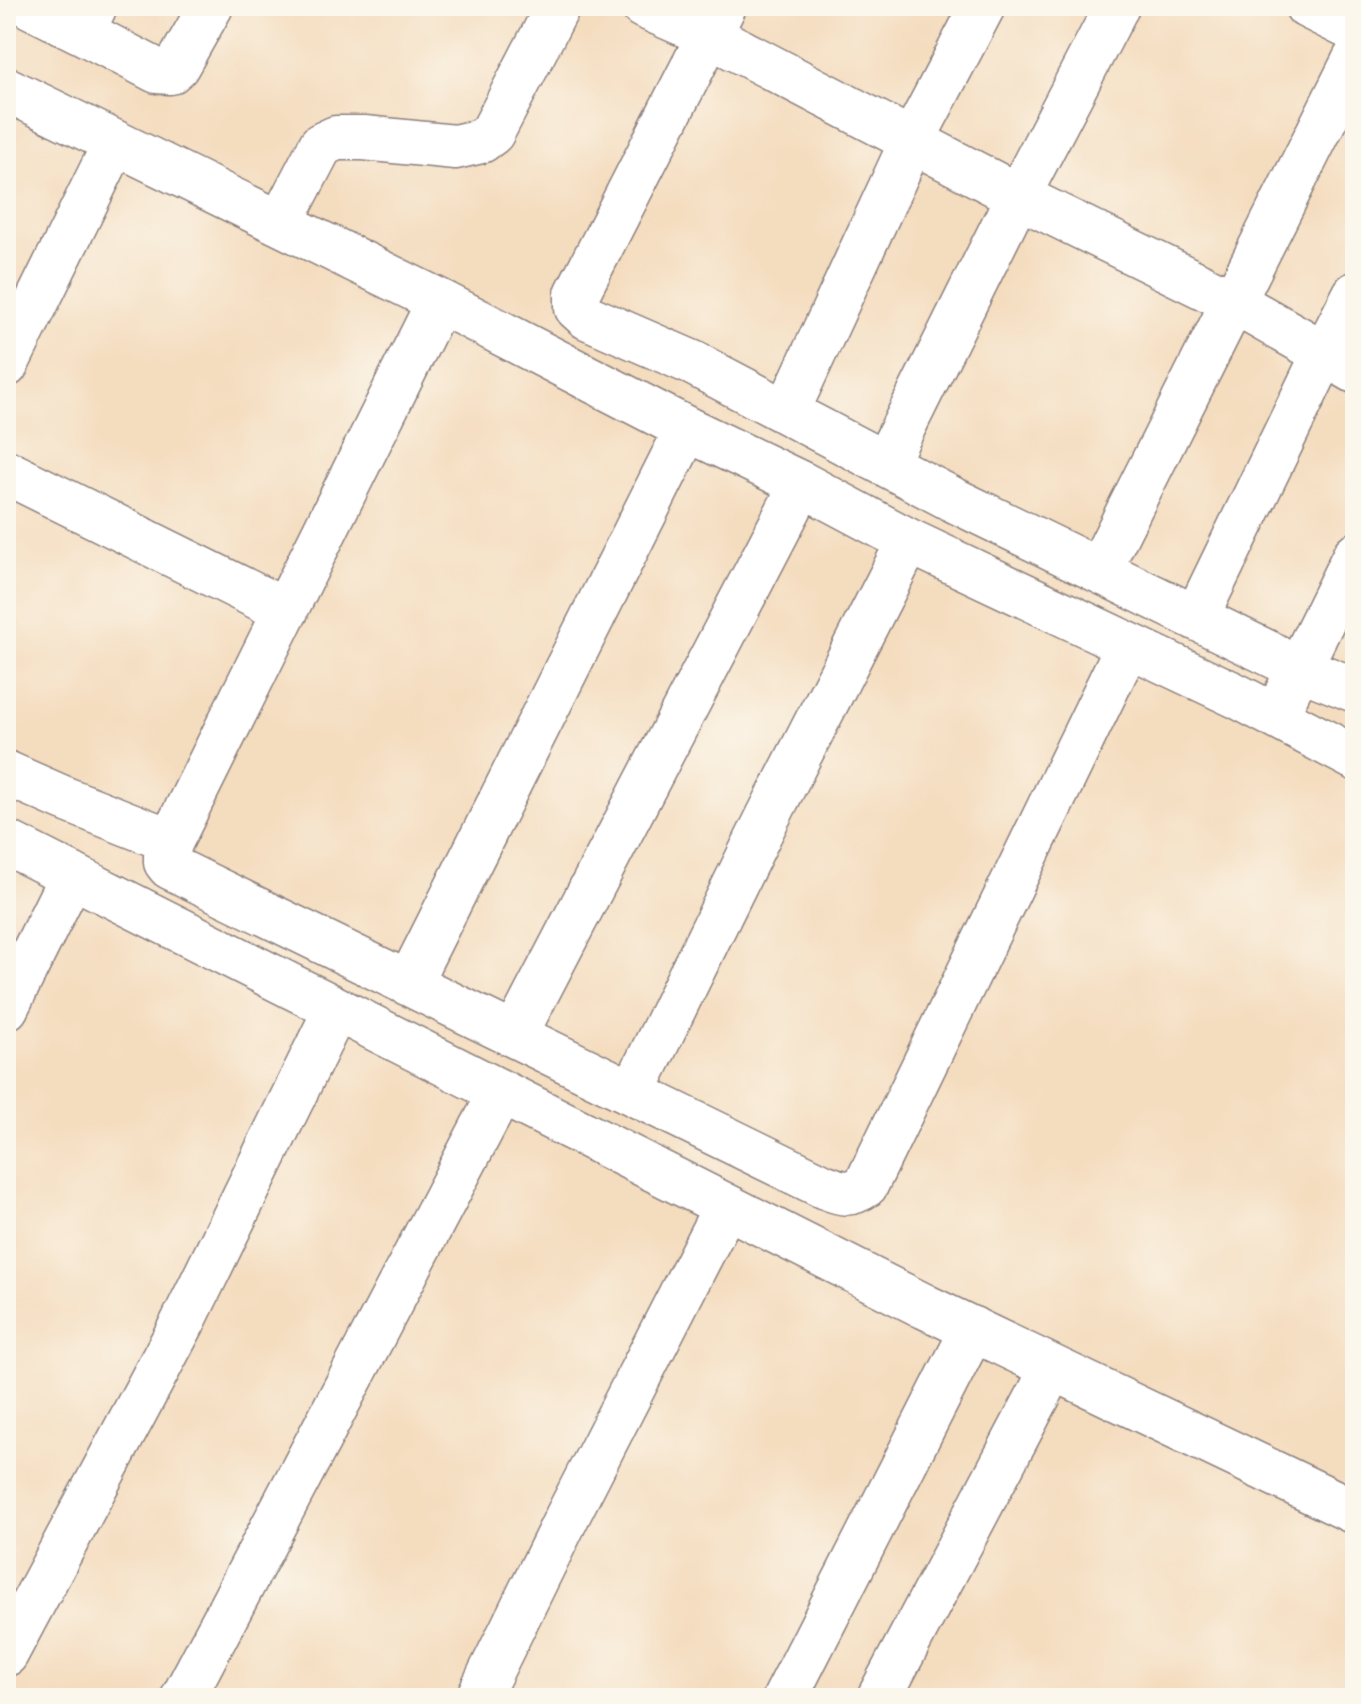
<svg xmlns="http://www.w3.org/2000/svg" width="1361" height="1704" font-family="'Gentium Book Plus',serif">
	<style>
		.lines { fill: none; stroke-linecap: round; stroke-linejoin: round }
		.minor-casing { stroke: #8b7f7c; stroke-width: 47 }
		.minor { stroke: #fff; stroke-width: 44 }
	</style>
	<rect width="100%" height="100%" fill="#fbf7ec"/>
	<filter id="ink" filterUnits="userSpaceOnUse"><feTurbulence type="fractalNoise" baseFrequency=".0125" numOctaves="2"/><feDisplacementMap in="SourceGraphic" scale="16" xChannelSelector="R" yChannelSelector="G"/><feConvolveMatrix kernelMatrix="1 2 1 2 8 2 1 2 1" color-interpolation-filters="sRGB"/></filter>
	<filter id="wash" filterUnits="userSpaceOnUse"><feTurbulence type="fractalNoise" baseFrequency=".006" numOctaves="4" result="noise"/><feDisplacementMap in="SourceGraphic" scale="32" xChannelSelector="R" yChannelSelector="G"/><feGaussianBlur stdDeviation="1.8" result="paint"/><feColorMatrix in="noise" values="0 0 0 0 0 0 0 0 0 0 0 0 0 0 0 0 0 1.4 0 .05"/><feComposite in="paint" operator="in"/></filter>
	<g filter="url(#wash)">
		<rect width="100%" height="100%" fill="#f4dcbe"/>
	</g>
	<g filter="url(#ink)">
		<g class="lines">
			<g class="minor-casing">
				<path id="minor" d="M30 6 82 32 94 8
					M643 6 709 35 1018 196 1234 302 1355 371
					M724 6 577 294V308L587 317 693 363 952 499 1299 668 1355 690
					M1307 6 1355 30
					M82 32 157 71 170 72 177 66 211 6
					M6 89 439 301 687 429 802 484 909 541 1237 696 1355 758
					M281 222 321 145 336 138H364L455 147 481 141 492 133 558 6
					M439 301 171 841 166 855V862L170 867 823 1186C841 1193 849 1197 866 1185L1128 645
					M6 365 115 143
					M787 412 912 141 983 6
					M885 464 1018 196 1117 6
					M6 472 286 611
					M1099 570 1355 59
					M1196 618 1324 354 1355 294
					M1287 693 1355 555
					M6 773 65 799 171 841
					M6 842 926 1307 1355 1512
					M409 983 687 429
					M6 1008 72 875
					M515 1035 802 484
					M633 1092 768 817 909 541
					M6 1654 183 1322 336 1009
					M183 1698 501 1092
					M478 1698 568 1515 726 1206
					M785 1698 973 1329
					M879 1698 1053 1368"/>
			</g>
			<use href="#minor" class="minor"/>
		</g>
	</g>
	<rect width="1361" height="1704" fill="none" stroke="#fbf7ec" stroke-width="32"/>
</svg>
